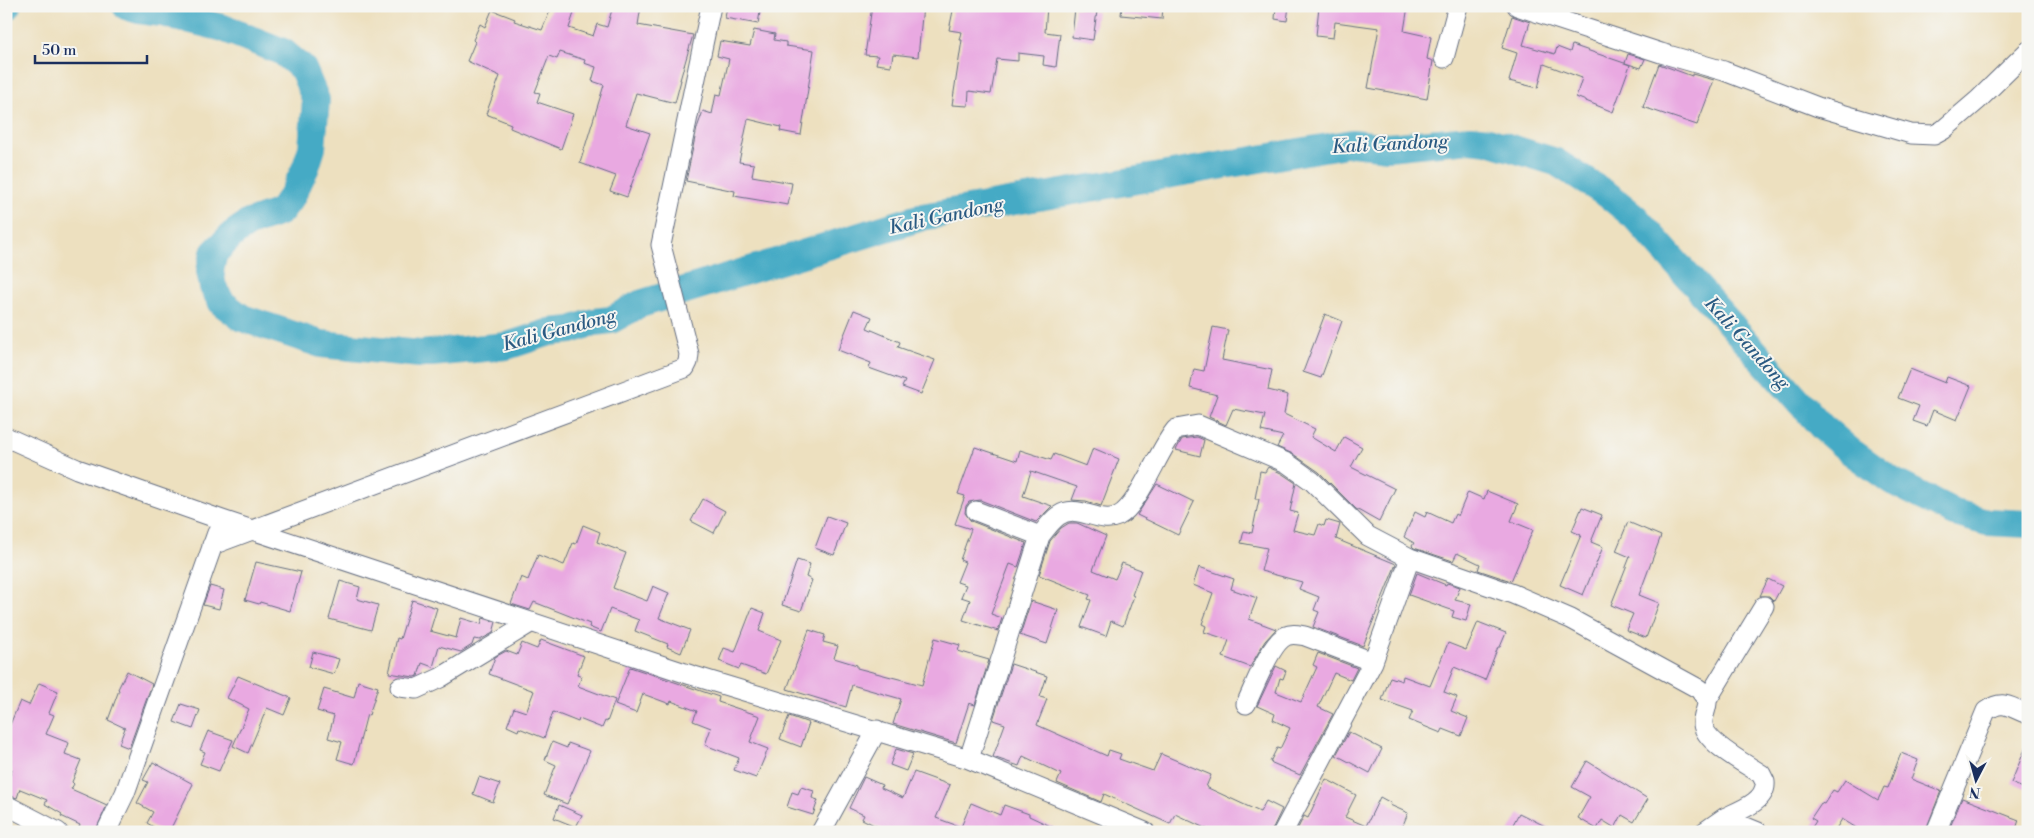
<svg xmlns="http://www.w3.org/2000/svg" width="2034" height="838" font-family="'Libre Bodoni',serif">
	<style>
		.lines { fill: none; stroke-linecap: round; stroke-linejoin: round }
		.river { stroke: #45aac5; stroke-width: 28 }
		.building { fill: #e9a9e1 }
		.minor-casing { stroke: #646d80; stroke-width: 21 }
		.minor { stroke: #fff; stroke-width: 19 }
		.labels { text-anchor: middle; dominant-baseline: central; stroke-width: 4; stroke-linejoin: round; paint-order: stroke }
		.water-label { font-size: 19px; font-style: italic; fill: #2a5a82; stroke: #f6f6f2 }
	</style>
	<rect width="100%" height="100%" fill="#f6f6f2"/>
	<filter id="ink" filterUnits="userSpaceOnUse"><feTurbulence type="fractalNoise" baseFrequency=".02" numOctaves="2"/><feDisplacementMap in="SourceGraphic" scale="10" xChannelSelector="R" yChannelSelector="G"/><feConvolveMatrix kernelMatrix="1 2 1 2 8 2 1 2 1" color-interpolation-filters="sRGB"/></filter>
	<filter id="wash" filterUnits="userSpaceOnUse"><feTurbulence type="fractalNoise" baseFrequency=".0096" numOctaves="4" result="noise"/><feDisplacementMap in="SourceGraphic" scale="20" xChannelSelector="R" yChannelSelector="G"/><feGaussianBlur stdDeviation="1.12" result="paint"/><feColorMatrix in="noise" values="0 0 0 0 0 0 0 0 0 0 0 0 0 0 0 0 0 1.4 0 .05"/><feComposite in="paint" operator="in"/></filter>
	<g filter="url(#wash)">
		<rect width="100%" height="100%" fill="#ede0bf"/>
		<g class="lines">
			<path class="river" d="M6 6H7
				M126 6 139 10 162 13 223 28 283 52 303 69 316 100 312 148 306 167 292 196 280 212 249 223 233 234 214 253 210 271 213 287 222 303 242 318 321 344 420 354 507 346 550 332 571 330 594 322 611 320 640 304 922 217 1352 143 1388 147 1470 139 1488 141 1556 162 1608 195 1635 217 1822 427 1850 451 1892 481 1955 513 1987 522 2028 524"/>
		</g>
		<g id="blocks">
			<path class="building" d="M552 6H565L575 10 569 28 593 36 597 24 607 27 613 6H641L638 25 693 35 680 80H681L675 103 636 93 626 125 650 133 627 197 610 191 616 176 580 163 604 85 592 81 596 67 584 63 585 60 560 52 557 59 549 56 535 92 540 93 537 102 573 114 561 149 510 128 511 124 486 114 500 76 467 61 475 42 473 40 480 24 485 27 492 10 515 19 514 21 542 30Z
				M727 6H761L758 24 725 18Z
				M872 6H923L918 57 893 54 891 66 876 64 878 56 865 55Z
				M954 6 1047 7 1045 32 1060 34 1056 67 1043 65 1044 56 1018 53V61L997 59 991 94 969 91 968 106 952 105 962 40H960L962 32 949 30Z
				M1122 6H1163L1162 19 1121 15Z
				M1276 6H1289L1287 21 1275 19Z
				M1319 6H1408L1404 31 1431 37 1427 59 1433 61 1427 99 1368 88 1379 28 1335 22 1333 38 1316 36Z
				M1075 8 1097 11 1093 40 1072 37Z
				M1512 16 1530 22 1523 45 1555 54 1557 47 1570 52 1572 45 1630 65 1613 112 1576 97 1582 78 1544 64 1538 88 1509 81 1517 53 1502 48Z
				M754 30 775 34 774 40 786 42V46L814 50 801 135 780 131 781 127 748 119 739 162 754 164 752 176 792 183 788 205 734 196 735 191 686 181 697 128 703 111 712 114 716 94 721 95 729 59 717 56 720 41 750 46Z
				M1628 54 1645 59 1641 68 1625 63Z
				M1659 64 1692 76V74L1714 80 1697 125 1643 107Z
				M854 310 872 317 867 328 900 342 898 347 935 360 921 394 902 387 905 381 869 368 871 363 838 350Z
				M1325 314 1342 321 1321 378 1303 372Z
				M1213 327 1228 330 1222 360 1272 370 1268 390 1288 395 1284 414 1315 429 1311 437 1336 452 1344 437 1362 447 1351 467 1395 489 1379 522 1356 509 1319 472 1293 454 1277 447 1283 436 1261 431 1265 415 1233 409 1226 425 1209 417 1217 395 1190 388 1194 369 1204 371Z
				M1910 369 1945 383 1947 377 1971 386 1957 420 1933 410 1927 426 1913 421 1919 406 1898 398Z
				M1197 437 1204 440 1200 456 1176 450 1182 439Z
				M975 447 1017 461 1020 450 1051 460 1054 454 1086 466 1093 448 1119 459 1101 506 1086 501 1072 500 1077 487 1031 471 1023 496 1052 506 1036 522 980 500 969 502 966 506 965 513 971 521 1026 543 1018 567 1010 564 991 614 1002 618 998 631 963 620 970 600 961 597 966 585 957 582 965 562 960 560 971 529 955 524 965 496 958 494Z
				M1268 467 1281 473 1296 483 1290 511 1298 513 1293 530 1315 535 1319 524 1324 526 1326 520 1340 524 1336 539 1396 564 1363 646 1313 627 1319 612 1314 610 1319 597 1299 589 1302 582 1261 571 1267 548 1241 543 1244 531 1252 533 1259 499H1255L1260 471 1265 472Z
				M1157 484 1194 502 1178 535 1137 515Z
				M1487 491 1518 504 1511 521 1533 530 1511 581 1478 570 1480 564 1457 553 1453 561 1414 548 1412 546 1414 543 1404 537 1415 512 1425 517 1427 512 1451 523 1455 514 1458 516 1468 492 1484 499Z
				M703 499 725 511 714 533 691 521Z
				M1582 507 1602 515 1591 542 1603 547 1583 595 1560 585 1581 535 1572 531Z
				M827 516 846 523 834 555 815 548Z
				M1628 522 1661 536 1639 595 1659 603 1646 638 1626 630 1633 614 1611 605 1630 557 1616 551Z
				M1069 523H1077L1106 536 1093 570 1115 579 1122 563 1141 570 1132 595 1134 596 1123 626 1111 621 1106 636 1081 627 1091 600 1088 599 1090 595 1039 575 1050 541 1061 528Z
				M583 525 600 532 597 542 626 553 613 588 647 601 653 586 669 593 659 618 690 630 681 653 667 647 668 644 635 631 639 620 610 609 601 632 589 627 590 624 534 602 530 610 511 604 521 577 528 580 538 555 564 565 573 543 576 544Z
				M797 560 810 564 806 577 812 580 801 611 782 605Z
				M256 562 301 572 290 611 260 602 259 604 245 600Z
				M1199 567 1234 579 1231 589 1257 598 1249 619 1276 629 1265 641 1250 667 1223 657 1229 640 1204 632 1206 626 1202 624 1213 593 1193 585Z
				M1417 573 1446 585 1447 583 1460 587 1455 600 1471 604 1466 621 1452 617 1454 611 1409 595Z
				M1768 579 1782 586 1774 601 1769 596H1760Z
				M340 581 360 587 357 599 378 605 371 630 329 619Z
				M210 586 224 590 219 609 203 605Z
				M412 600 437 608 430 631 456 638 461 618 481 624 483 618 496 622 493 633 480 640 474 639 472 645 461 652 439 646 433 667 422 663 418 676 414 677 389 673 397 638 400 639Z
				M1031 601 1058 610 1047 644 1020 635Z
				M752 608 765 613 759 631 781 640 766 674 741 665 739 669 719 661 724 648 735 652Z
				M1478 622 1506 633 1500 647H1498L1485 680 1454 667 1444 692 1457 697 1451 711 1468 718 1461 736 1443 729 1441 733 1409 720 1413 711 1382 700 1390 677 1402 681 1403 676 1430 686 1448 643 1466 650Z
				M809 630 825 635 823 642 838 646 834 658 857 665V668L922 685 935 638 960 645 958 651 989 660 975 705 969 703 956 743 893 724 901 699 852 685 846 707 787 689Z
				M541 640 584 656 577 674 582 676 578 686 615 700 607 722 605 721 602 728 579 719 578 722 553 712 544 738 519 728 518 731 507 726 514 708 526 712 534 691 489 674 495 657 506 651 517 655 522 643 537 649Z
				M313 652 339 659 334 674 309 667Z
				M1318 653 1357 668 1351 680 1334 673 1318 707 1333 714 1300 775 1270 762 1277 748 1280 749 1290 728 1273 720 1275 714 1257 706 1276 666 1286 671 1283 679 1280 678 1276 692 1301 702 1317 667 1313 665Z
				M1011 664 1047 676 1040 697 1047 699 1037 725 1107 756 1109 750 1121 754 1119 759 1153 771 1161 754 1211 775 1206 787 1260 812 1266 801 1282 809 1271 832H1213L1175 814 1170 824 1104 794 1101 802 1057 783 1061 774 1023 756 1019 766 993 757 1005 724 993 720Z
				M630 667 719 697 718 702 760 716 750 742 768 749 756 778 734 770 739 758 705 745 711 728 693 721 697 711 671 701 670 704 643 694 636 713 615 705Z
				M127 671 152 684 129 748 119 744 125 728 108 720 119 690 118 689Z
				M238 676 291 698 284 715 267 708 248 753 233 746 249 709 227 698Z
				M358 681 378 687 369 715 367 714 354 764 337 759 342 742 328 738 334 716 317 711 324 689 354 698Z
				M39 683 58 691 49 713 54 715 46 734 69 743 65 754 81 760 72 782 74 784 71 789 107 805 95 832H77L80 825 61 816 62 814 45 804 47 800 20 789 17 798 6 794V784L12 770 6 767V734L20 701 29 705Z
				M181 704 200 710 193 729 174 722Z
				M789 716 809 723 801 747 780 739Z
				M208 731 233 740 219 771 200 764 205 752 200 750Z
				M1349 732 1382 749 1370 773 1336 755Z
				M552 742 567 748 568 743 590 751 567 804 544 795 556 765 545 760Z
				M2028 742V790L2011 783Z
				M896 749 913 754 906 771 890 765Z
				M1901 753 1918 760 1911 779 1941 791 1925 832H1863L1842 819 1834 832H1809L1816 821 1811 818 1821 803 1824 804 1833 790 1837 792 1845 780 1878 800 1884 787 1888 788Z
				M1587 761 1648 799 1634 822 1622 815 1615 828 1602 820 1597 829 1578 818 1590 797 1572 787Z
				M153 762 193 784 169 832H162L147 823 153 812 137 803 148 782 143 780Z
				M914 772 950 785 936 818 961 827 971 803 1000 815 1004 805 1029 814V816L1063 832H1000L984 826 982 832H888L862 819 864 815 849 808 864 777 882 785 881 788 903 798Z
				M479 777 500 784 493 802 473 794Z
				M1326 779 1356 795 1345 817 1366 826 1380 797 1391 803 1390 805 1408 813 1403 825 1399 832H1296L1304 816 1308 818Z
				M801 787 814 791 812 798 818 800 813 815 787 807 792 792 798 794Z
				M1962 798 2019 820 2015 832H1948Z
				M559 805 582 815 576 827 554 818Z
				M1519 813 1557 832H1509Z"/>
		</g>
	</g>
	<g filter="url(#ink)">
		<use href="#blocks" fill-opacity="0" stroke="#646d80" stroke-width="1"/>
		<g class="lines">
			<g class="minor-casing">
				<path id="minor" d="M1517 6 1661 53 1724 71 1818 107 1911 134 1934 135 1943 130 1978 100 2028 51
					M1444 58 1458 6
					M6 437 77 469 222 520 691 675 969 759 1145 832
					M976 511 1040 536
					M212 545 685 368 688 362 689 354 661 245 711 6
					M400 687 416 689 440 678 532 622
					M1707 700 1764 606
					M1246 704C1254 688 1270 643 1286 636 1292 633 1299 635 1305 636L1373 662
					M969 759 1040 536C1045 530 1051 521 1058 516 1078 502 1098 525 1118 516 1139 506 1159 448 1176 429L1198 425 1287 463 1312 481 1368 536 1410 558 1513 594 1571 619 1699 689 1707 700C1708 708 1702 716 1703 724 1704 742 1746 764 1761 774L1765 782C1767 802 1738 811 1724 818
					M6 805 58 832
					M106 832 125 793 217 533
					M821 832 877 730
					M1283 832 1373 662 1410 558
					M1704 832 1724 818 1758 832
					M1936 832 1986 711C2004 698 2010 708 2028 714"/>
			</g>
			<use href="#minor" class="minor"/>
		</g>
	</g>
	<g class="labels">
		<g class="water-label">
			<text transform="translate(1390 144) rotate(-3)">Kali Gandong</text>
			<text transform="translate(946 216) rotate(-12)">Kali Gandong</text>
			<text transform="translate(559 330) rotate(-15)">Kali Gandong</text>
			<text transform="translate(1747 343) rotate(48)">Kali Gandong</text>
		</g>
	</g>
	<rect width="2034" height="838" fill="none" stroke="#f6f6f2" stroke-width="25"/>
	<g transform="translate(1976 780) rotate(186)" stroke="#f6f6f2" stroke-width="4" paint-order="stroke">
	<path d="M0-4L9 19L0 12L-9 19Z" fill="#1b2f5e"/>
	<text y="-8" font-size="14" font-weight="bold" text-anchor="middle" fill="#1b2f5e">N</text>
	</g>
	<path d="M35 55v8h112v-8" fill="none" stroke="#1b2f5e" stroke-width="2.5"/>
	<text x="42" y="55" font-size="15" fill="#1b2f5e" stroke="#f6f6f2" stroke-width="4" paint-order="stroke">50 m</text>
</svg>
